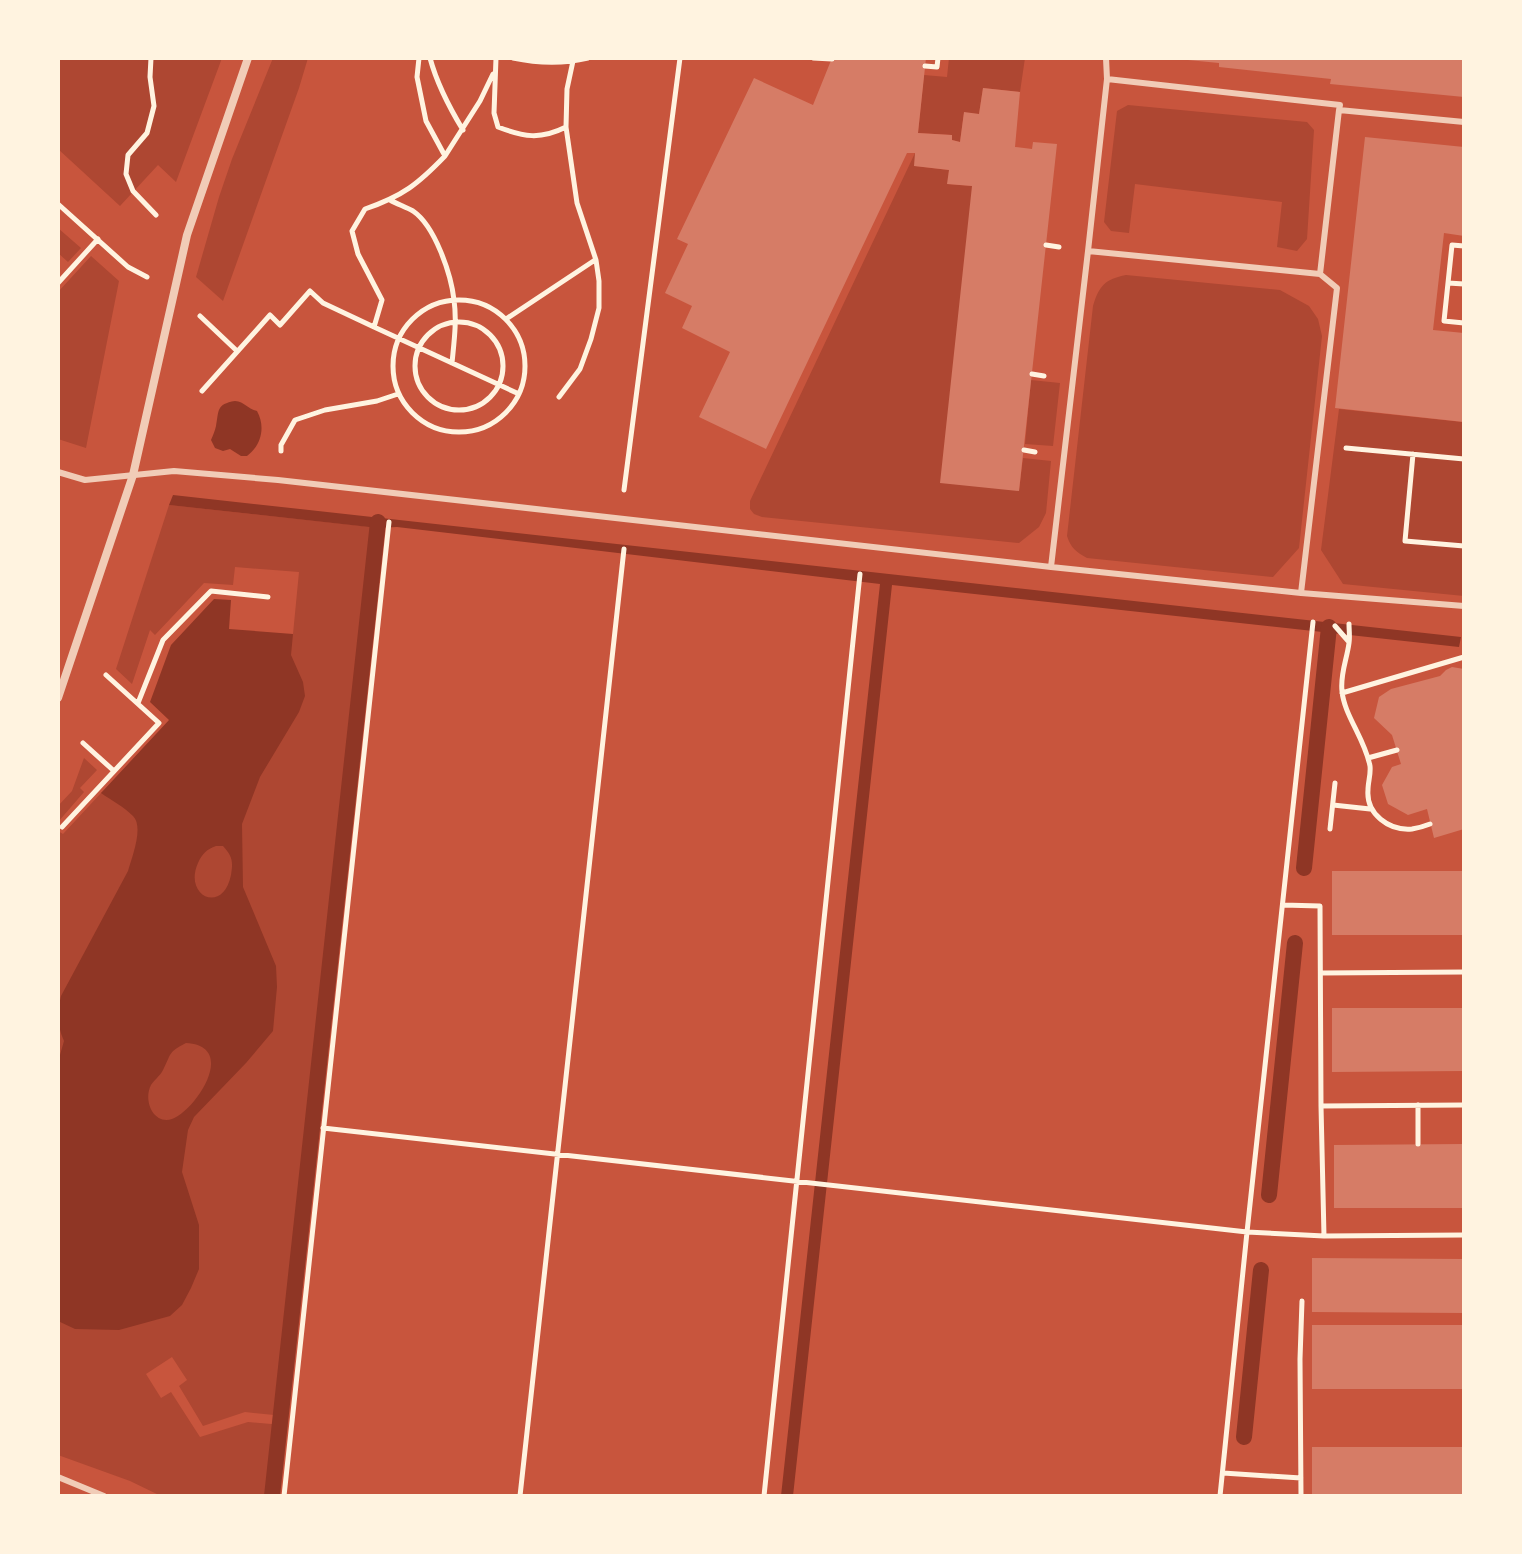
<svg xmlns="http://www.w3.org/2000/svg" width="1522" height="1554" font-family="'Noto Serif',serif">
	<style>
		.green { fill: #ae4732 }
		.water { fill: #8f3625; fill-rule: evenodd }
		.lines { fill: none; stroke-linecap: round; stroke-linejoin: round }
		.stream { stroke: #8f3625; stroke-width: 16 }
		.building { fill: #d67c66 }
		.path { stroke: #fff3e0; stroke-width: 5 }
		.service { stroke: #f1ccb7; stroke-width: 6 }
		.minor { stroke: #f1ccb7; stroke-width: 8 }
	</style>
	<rect width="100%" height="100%" fill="#c8553d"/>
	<path class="green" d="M58 58H222L176 182 158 165 120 206 58 149Z
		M273 58H308L299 88 223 301 196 277 219 197 232 159Z
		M949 58H1025L1020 92 983 88 979 114 964 113 960 142 952 140V135L918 133 924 75 947 77Z
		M1128 105 1307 122 1314 130 1307 239 1297 251 1277 247 1282 202 1135 184 1129 233 1111 231 1104 222 1117 111Z
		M915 153V166L949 170 948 184 972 186 1019 491 1023 458 1051 461 1046 513 1039 527 1019 543 762 517 754 514 750 509V501Z
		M58 228 81 248 68 262 58 253Z
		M91 256 119 281 86 448 58 439V292Z
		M1126 275 1280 290 1309 306 1318 319 1322 336 1299 548 1273 577 1087 558C1076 552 1071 548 1067 536L1093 306C1099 286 1105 279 1126 275Z
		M1031 380 1060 383 1053 446 1025 444Z
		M1339 409 1462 422V437H1464V596L1343 584 1321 550Z
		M169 505 380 528 284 1416 245 1412 203 1426 179 1386 187 1380 172 1357 146 1374 161 1398 171 1392 200 1437 248 1422 283 1425 275 1496H161L130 1481 58 1455V831L63 834 101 793 293 634 299 572 235 567 233 585 204 583 155 635 150 630 132 684 116 669Z
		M84 758 97 770 80 788 84 792 58 822V806L72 791Z"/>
	<path class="water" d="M235 401C245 402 248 409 257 411 266 427 261 446 247 456H241L230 449 223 451 215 448 211 440C213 435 215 431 216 426 219 411 216 404 235 401Z
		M173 495 1461 637 1459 647 892 585 793 1496H781L880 584 397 527 378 528 169 505Z
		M214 599 231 600 229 629 293 634 291 655 303 682 305 696 299 712 260 777 242 824 243 887 276 966 277 987 273 1031 246 1063 194 1117 188 1130 182 1172 199 1225V1269L191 1288 182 1305 170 1316 119 1330 75 1329 58 1321V1062L64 1041C57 1025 57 1013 61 996L128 871C132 857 144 827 133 816 124 807 111 800 101 793L169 720 150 702 171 645ZM216 846H223C233 857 233 862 231 875 223 915 183 896 198 863 202 854 207 849 216 846ZM186 1043C239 1046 195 1111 172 1119 153 1125 143 1100 151 1085 154 1080 160 1076 163 1070 172 1053 167 1053 186 1043Z"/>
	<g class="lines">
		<path class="stream" d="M1304 868 1329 627
			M1269 1195 1295 943
			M1244 1437 1261 1270
			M272 1496 378 522"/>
	</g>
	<path class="building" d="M832 58H926L918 133 952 135V140L960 142 964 112 979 114 983 88 1020 92 1015 147 1032 149 1033 142 1057 144 1019 491 940 483 972 186 947 184 949 170 914 166 915 153H907L766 449 699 417 730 352 682 328 692 306 665 293 688 244 677 239 754 78 813 105Z
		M1188 58H1464V97L1330 84 1331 79 1219 67V63L1188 60Z
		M1365 137 1464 147V236L1444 233 1433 330 1464 333V422L1335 408Z
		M1452 667 1464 669V829L1434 838 1427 809 1408 815 1388 804 1382 785 1392 767 1401 764 1392 735 1374 718 1379 697 1391 689 1440 676 1446 670Z
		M1332 871H1464V935H1332Z
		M1332 1008H1464V1071L1332 1072Z
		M1464 1144V1208H1334V1145Z
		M1312 1258 1464 1259V1313L1312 1312Z
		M1312 1325H1464V1389H1312Z
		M1312 1447H1464V1496H1312Z"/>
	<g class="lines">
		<path class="path" d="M151 58 150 77 154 106 147 133 128 155 126 174 133 191 156 215
			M419 58 417 77 426 121 445 156C418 184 403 196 365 209L352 231 358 254 382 300 374 327 519 394
			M430 58C437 84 449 107 463 130
			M496 58 494 113 498 127C524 137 540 140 566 127L567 89 573 61
			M513 58C537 63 563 64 588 58
			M813 58 832 59
			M925 66 937 67 938 58
			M445 156 480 101 493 74
			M390 200C397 204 406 207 413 211 435 226 451 274 454 300 457 321 454 342 452 363
			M58 204 128 267 147 277
			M1046 245 1059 247
			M1464 246 1452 245 1444 321 1464 323
			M58 283 98 239
			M1448 283 1464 284
			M393 366a66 66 0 1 1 132 0a66 66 0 1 1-132 0Z
			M200 316 237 351
			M506 319 595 260
			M415 366a44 44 0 1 1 88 0a44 44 0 1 1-88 0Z
			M1032 374 1044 376
			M202 391 270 315 280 325 310 291 323 303 374 327
			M559 397 580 369 591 339 599 308V281L596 260 577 203 566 127
			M1346 448 1464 459
			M1024 450 1035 452
			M281 451V445L295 420 325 410 377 401 398 394
			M1413 454 1405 541 1464 546
			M624 490 680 58
			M1349 624C1349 630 1350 637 1349 643 1347 659 1340 674 1342 691 1344 715 1365 739 1370 766 1371 774 1368 782 1368 790 1366 814 1389 831 1412 829 1418 828 1425 826 1430 824
			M1335 626 1349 642
			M1342 693 1464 657
			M138 703 163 640 211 591 268 597
			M83 743 114 771
			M1368 758 1397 750
			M1333 805 1370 809
			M62 827 159 723 106 675
			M1330 829 1335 783
			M1283 905 1320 906 1321 1106 1324 1236
			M1321 973 1464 972
			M1418 1105V1144
			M1321 1106 1464 1105
			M323 1128 1247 1232 1313 622
			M1223 1473 1301 1478
			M284 1496 389 522
			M520 1496 624 549
			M764 1496 860 574
			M1220 1496 1247 1232 1324 1236 1464 1235
			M1301 1496 1300 1359 1302 1301"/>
		<path class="service" d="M1107 79 1340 105 1339 110 1464 122
			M1088 251 1107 79 1106 58
			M1320 274 1339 110
			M58 472 85 480 174 471 278 480 1051 567 1301 593 1464 606
			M1051 567 1088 251 1320 274 1337 288 1301 593
			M58 1477 104 1496"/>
		<path class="minor" d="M58 698 133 475 187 235 248 58"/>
	</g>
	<rect width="1522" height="1554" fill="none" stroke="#fff3e0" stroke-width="120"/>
</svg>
